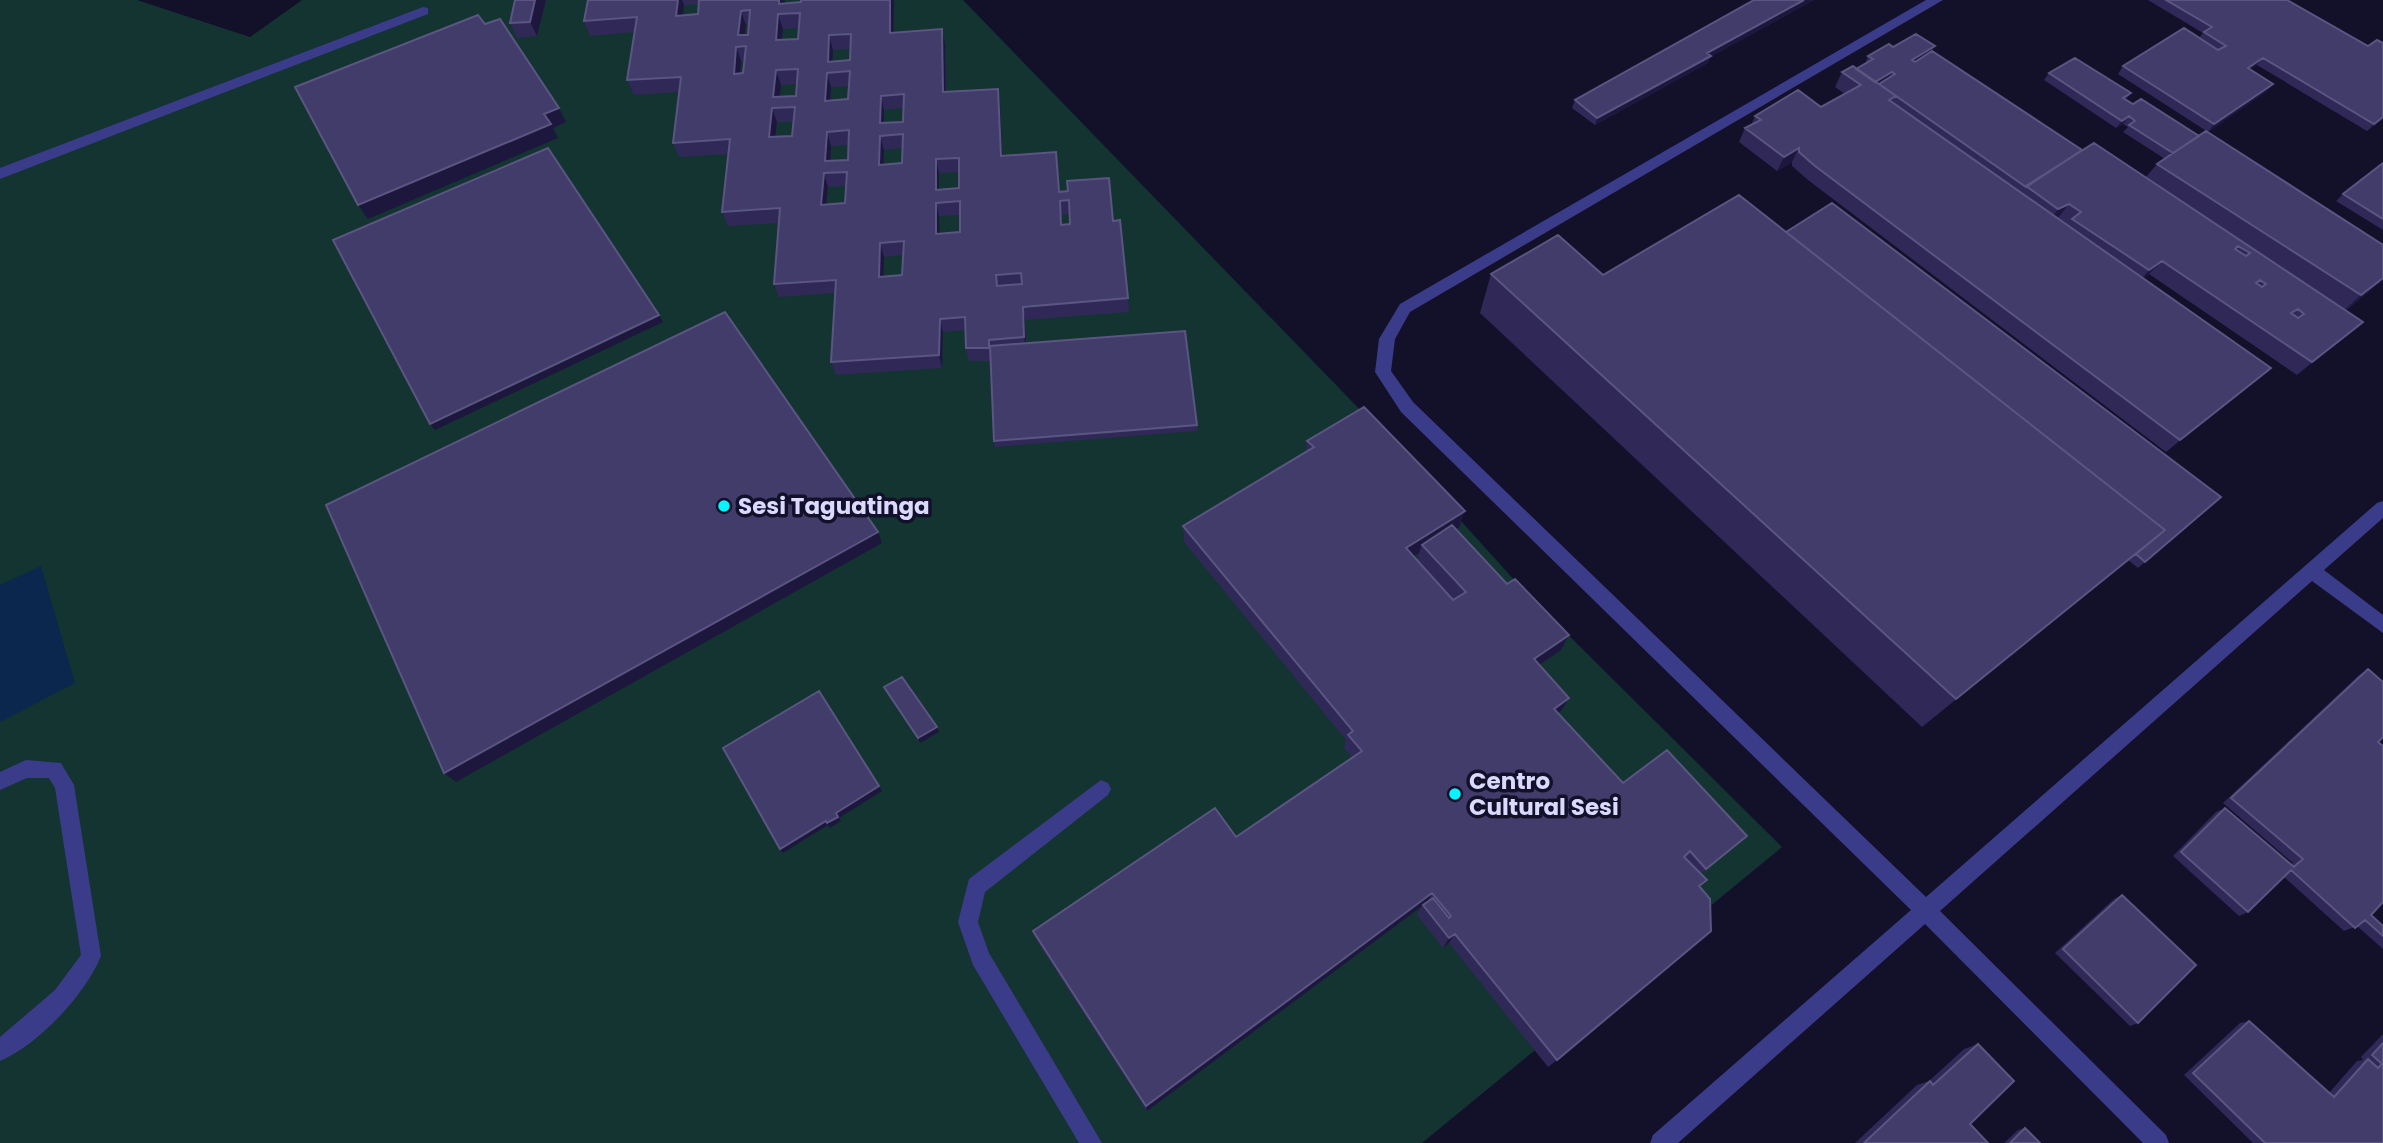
<svg xmlns="http://www.w3.org/2000/svg" width="2383" height="1143" font-family="Poppins,sans-serif">
	<style>
		.green { fill: #133431 }
		.water { fill: #0c274d }
		.lines { fill: none; stroke-linecap: round; stroke-linejoin: round }
		.minor { fill: #3b3c89; fill-rule: evenodd }
		.wall { fill: #302958; fill-rule: evenodd }
		.shaded-wall { fill: #1d173e }
		.building { fill: #423c6a; stroke: #5a5581; stroke-width: 2; fill-rule: evenodd }
		.poi-dot { fill: #05f4ff; stroke: #13102a; stroke-width: 2.5 }
		.labels { text-anchor: middle; dominant-baseline: central; stroke-width: 7; stroke-linejoin: round; paint-order: stroke }
		.poi-label { font-size: 23px; font-weight: bold; fill: #dbd9ff; stroke: #13102a; text-anchor: start }
	</style>
	<rect width="100%" height="100%" fill="#13102a"/>
	<path class="green" d="M0 0H137L250 37 302 0H963L1368 418 1527 594 1782 847 1422 1143H0Z"/>
	<path class="water" d="M41 566 75 683 0 722V585Z"/>
	<g class="lines">
		<path class="minor" d="M1926 0H1943L1410 312 1395 339 1391 371 1413 402 1926 897 2377 503 2383 501V518L2324 570 2383 615V633L2312 581 1940 911 2166 1135 2169 1143H2143L1925 924 1678 1143H1650L1653 1135 1911 910 1401 412 1375 372 1379 339 1400 304Z
			M423 7 428 8V14L0 179V168Z
			M26 760 61 763 74 785 101 956C86 994 38 1045 0 1061V1037L55 990 81 955 55 788 49 778H27L0 790V772Z
			M1101 780 1108 783 1111 789 1108 795 985 892 978 922 989 953 1102 1143H1079L973 965 958 922 969 879Z"/>
	</g>
	<path class="wall" d="M546 0 537 36 517 38 510 23Z
		M588 0H785V4L801 2V0H894L893 33 942 29 945 44 946 92 1000 103 1002 156 1058 166 1060 192 1113 221 1128 298 1129 312 1025 320 1026 344 1197 425V431L995 447 994 441 991 361H969L966 348V330L943 332 942 368 836 375 831 362 835 293 779 297 774 284 779 223 728 226 722 212 728 154 679 157 673 143 679 92 634 95 627 80 635 32 590 36 584 21ZM699 4 698 14 683 16 684 5ZM746 25H749L748 35H745ZM798 28V39L782 40 783 29ZM850 49V60L833 61V50ZM741 61H745L743 73 740 74ZM797 84 796 96H780L781 85ZM849 86 848 99 831 100V87ZM904 108 903 122 884 123V110ZM777 122H793L792 136 776 137ZM849 145 848 160 830 161 831 146ZM903 148 902 163 883 164 884 150ZM959 172V188L939 189V173ZM846 186 845 203 827 204 828 187ZM1070 214V224L1062 225 1061 215ZM960 215V232L939 234V216ZM903 255 902 275 883 276 884 257Z
		M1754 0H1814L1710 57 1708 63 1595 125 1572 108 1575 100Z
		M2148 0H2287L2383 119 2367 131 2257 65 2250 69 2267 91 2208 132 2118 74 2123 66 2199 38 2203 33Z
		M1893 47 1932 51 2082 150 2146 177 2157 164 2165 159 2123 132 2128 127 2123 124 2116 128 2044 80 2049 73 2131 93 2126 99 2383 280 2346 310 2348 335 2297 375 2149 274 2144 278 2271 368 2257 380 2166 452 1808 180 1792 166V162L1777 171 1739 142 1745 128 1751 125 1755 116 1821 107 1845 94 1835 87 1842 72 1856 69 1865 64 1868 56Z
		M2383 163V230L2336 201 2343 194Z
		M1786 232 2221 497 2138 568 2128 560 1922 727 1480 313 1491 274 1603 275Z
		M1307 441 1459 528 1456 530 1561 650 1539 665 1561 711 1558 713 1623 783 1747 836 1701 874 1700 887 1557 1060 1548 1067 1449 943 1443 948 1417 915 1421 907 1147 1111 1037 941 1033 931 1236 837 1353 758 1344 748 1346 740 1184 542 1183 526 1306 452ZM1419 553 1417 560 1414 557Z
		M2368 669 2378 742 2371 915 2383 926V949L2357 926 2344 931 2284 877 2248 912 2239 916 2173 856 2216 812 2225 808 2291 864 2293 863 2223 803 2359 675Z
		M2122 895 2138 1023 2130 1026 2055 953 2114 899Z
		M2249 1021 2329 1093 2357 1061 2363 1060 2361 1057 2383 1034V1143H2253L2184 1075 2240 1023Z
		M1978 1044 1970 1124 1988 1143H1855L1917 1085 1929 1081 1964 1049Z
		M2025 1128 2040 1143H2004L2018 1130Z"/>
	<path class="shaded-wall" d="M535 0H546L537 36 530 22Z
		M678 0H682L684 5 682 31 676 16Z
		M779 0H785L784 14 779 4Z
		M890 0H894L893 48 890 33Z
		M1804 0H1814L1710 57 1708 63 1595 125 1597 118 1707 53Z
		M741 11 746 25 743 47 738 35Z
		M778 14 783 29 780 54 776 40Z
		M942 29 945 44 946 107 943 92Z
		M829 35 833 50 832 73 828 62Z
		M1935 46 1931 54 1908 67 1912 60Z
		M736 47 741 61 739 88 734 74Z
		M2263 58 2257 65 2242 75 2248 68Z
		M776 70 781 85 779 108 773 97Z
		M1892 72 1888 79 1864 94 1868 86Z
		M827 73 831 87 830 115 825 101Z
		M2273 84 2267 91 2208 132 2214 124Z
		M998 89 1000 103 1003 170 1001 156Z
		M881 96 884 110V137L880 123Z
		M559 108 566 122 553 128 558 138 368 219 358 205Z
		M772 108 777 122 774 151 769 137Z
		M2129 116 2123 124 2116 128 2122 121Z
		M2383 117V119L2367 131 2374 124Z
		M827 132 831 146 830 172 825 161Z
		M880 136 884 150 883 179 879 165Z
		M1799 148 1792 162 1777 171 1784 157Z
		M936 159 939 173V203L936 190Z
		M824 173 828 187 825 218 821 205Z
		M936 203 939 216 940 248 936 234Z
		M2069 204 2058 218 2048 223 2058 209Z
		M880 243 884 257 883 290 879 277Z
		M2162 261 2149 274 2137 284 2149 270Z
		M2383 278V280L2340 314 2361 295Z
		M1023 307 1025 320 1026 350 1024 337Z
		M659 315 663 322 435 430 430 424Z
		M940 319 943 332 942 368 939 355Z
		M2363 322 2348 335 2297 375 2312 362Z
		M2271 368 2257 380 2166 452 2180 440Z
		M1465 511 1459 528 1426 549 1422 545 1419 553 1401 564 1406 548Z
		M878 532 882 543 456 782 444 773Z
		M1569 635 1561 650 1526 674 1534 659Z
		M1569 698 1561 711 1546 722 1554 709Z
		M937 727 939 732 920 743 918 738Z
		M879 786 882 791 839 818 841 821 830 828 828 825 783 853 780 849Z
		M1432 893 1427 903 1423 905 1421 907 1147 1111 1146 1106Z
		M1455 934 1449 943 1443 948 1449 938Z"/>
	<path class="building" d="M515 0H535L530 22 510 23Z
		M588 0H678L676 16 698 14 699 0H779V4L801 2V0H890V33L942 29 943 92 998 89 1001 156 1056 152 1059 192 1068 191 1067 181 1109 178 1113 221 1120 220 1128 298 1023 307 1024 337 989 340V348H966L965 317 940 319 939 355 831 362 836 280 774 284 780 208 722 212 730 139 673 143 681 77 627 80 637 17 584 21ZM750 10 748 35H738L741 11ZM800 13 798 39 776 40 778 14ZM851 34 850 60 828 62 829 35ZM746 46 743 73 734 74 736 47ZM798 69 796 96 773 97 776 70ZM850 71 848 99 825 101 827 73ZM904 94 903 122 880 123 881 96ZM795 107 792 136 769 137 772 108ZM849 130 848 160 825 161 827 132ZM903 134 902 163 879 165 880 136ZM959 158V188L936 190V159ZM847 172 845 203 821 205 824 173ZM1069 200 1070 224 1061 225 1060 201ZM960 201V232L936 234V203ZM904 241 902 275 879 277 880 243ZM1021 273 1022 284 997 286 996 275Z
		M1754 0H1804L1707 53 1711 56 1597 118 1575 100Z
		M2166 0H2287L2368 46 2377 40 2383 43V117L2374 124 2263 58 2248 68 2273 84 2214 124 2123 66 2184 28 2218 50 2226 46 2204 32 2212 27Z
		M478 15 485 24 500 19 559 108 544 114 551 124 358 205 295 87Z
		M1916 34 1935 46 1912 60 1915 62 1932 51 2082 150 2026 187 1879 84 1895 74 1892 72 1875 82 1856 69 1873 59 1868 56 1889 44 1893 47Z
		M2075 58 2131 93 2123 98 2133 104 2141 99 2199 136 2173 153 2129 125 2135 121 2129 116 2122 121 2049 73Z
		M1853 66 1896 96 1889 100 2271 368 2180 440 1815 166 1799 152V148L1784 157 1745 128 1761 120 1755 116 1798 90 1821 107 1861 85 1842 72Z
		M2206 131 2383 245V278L2361 295 2157 164Z
		M2094 143 2363 322 2312 362 2162 261 2149 270 2072 219 2081 212 2069 204 2058 209 2026 186ZM2238 246 2250 253 2246 256 2235 249ZM2260 280 2266 284 2262 287 2256 283ZM2298 309 2304 314 2298 318 2291 313Z
		M548 148 659 315 430 424 333 240Z
		M2383 163V219L2343 194Z
		M1739 195 2165 530 1956 699 1491 274 1558 235 1603 275Z
		M1832 203 2221 497 2145 562 2136 554 2165 530 1786 232Z
		M725 312 878 532 444 773 326 505Z
		M1185 331 1197 425 994 441 990 346Z
		M1364 407 1465 511 1406 548 1453 600 1466 592 1422 545 1452 525 1507 584 1515 579 1569 635 1534 659 1569 698 1554 709 1623 783 1667 750 1747 836 1706 869 1690 851 1684 857 1707 880 1699 886 1710 899 1711 931 1557 1060 1455 934 1449 938 1423 905 1433 898 1449 918 1451 916 1432 893 1146 1106 1033 931 1215 808 1236 837 1362 751 1348 735 1353 731 1183 526 1314 447 1307 441Z
		M2368 669 2383 682V737L2378 742 2383 746V902L2371 915 2383 926V936L2365 920 2355 928 2291 870 2248 912 2181 852 2225 808 2294 867 2297 864 2303 859 2231 798Z
		M902 677 937 727 918 738 884 687Z
		M819 691 879 786 836 813 838 817 827 823 826 821 780 849 723 748Z
		M2122 895 2196 965 2138 1023 2063 949Z
		M2249 1021 2334 1097 2368 1059 2378 1068 2382 1064 2372 1055 2383 1043V1143H2265L2193 1073Z
		M1978 1044 2014 1081 1970 1124 1988 1143H1864L1930 1081 1933 1085Z
		M2025 1128 2040 1143H2010Z"/>
	<g class="poi-dot">
		<circle cx="724" cy="506" r="7"/>
		<circle cx="1455" cy="794" r="7"/>
	</g>
	<g class="labels">
		<g class="poi-label">
			<text x="738" y="506">Sesi Taguatinga</text>
			<text x="1469" y="781">Centro<tspan x="1469" dy="26">Cultural Sesi</tspan></text>
		</g>
	</g>
</svg>
